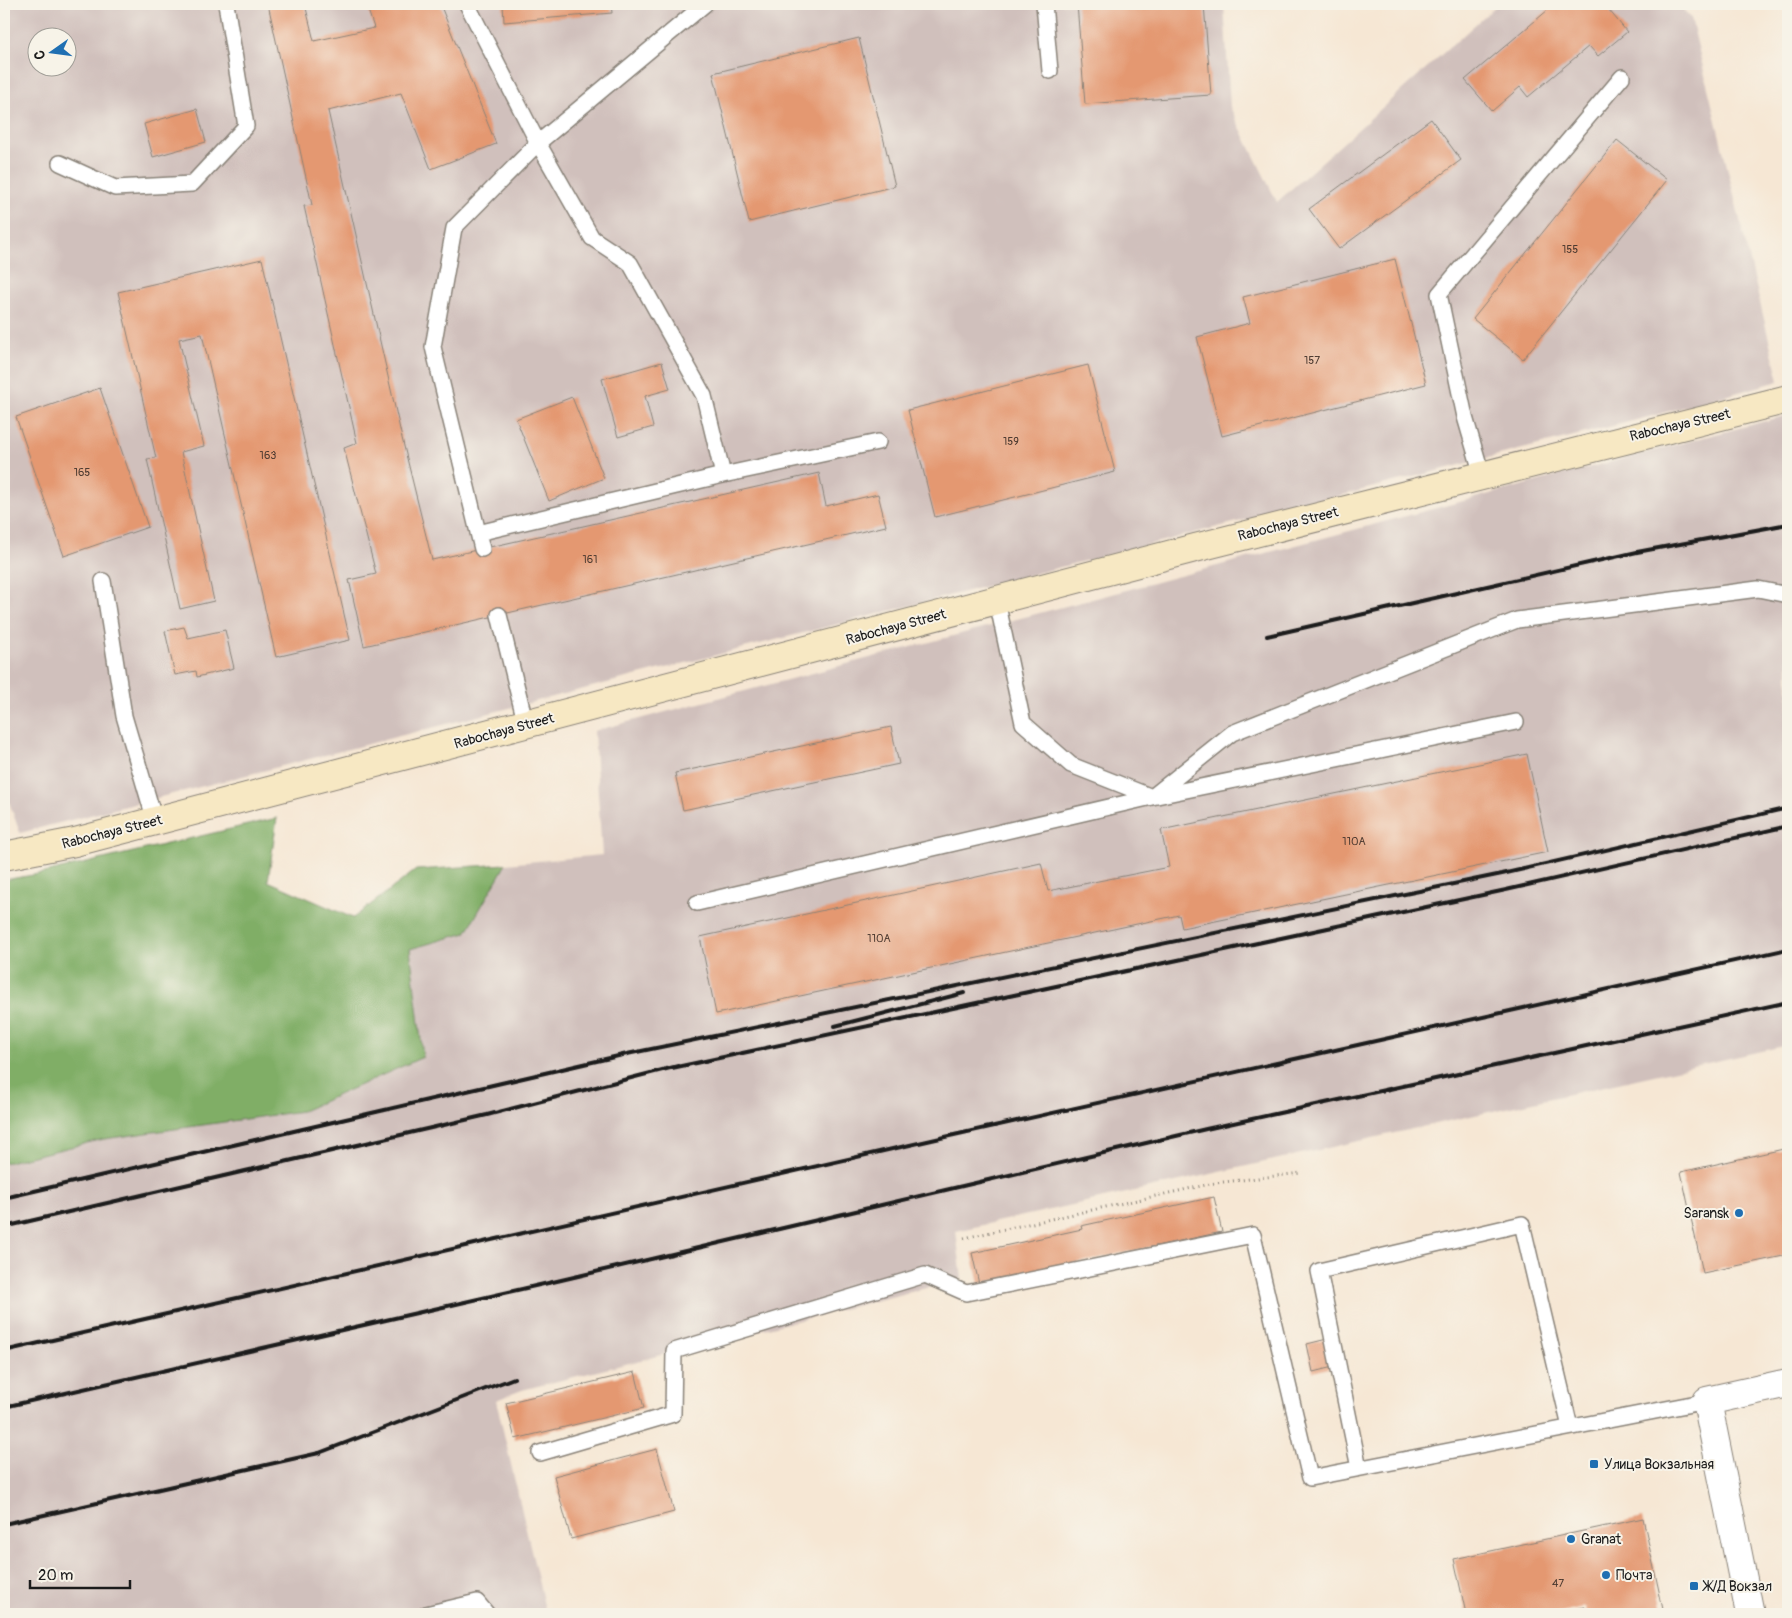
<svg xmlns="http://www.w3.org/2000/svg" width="1792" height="1618" font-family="Pangolin,sans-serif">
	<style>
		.industrial { fill: #d0c0bc; fill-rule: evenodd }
		.forest { fill: #80ae66; stroke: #4e6541 }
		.building { fill: #e49871 }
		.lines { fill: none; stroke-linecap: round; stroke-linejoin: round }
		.lane-casing { stroke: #898278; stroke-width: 18 }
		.street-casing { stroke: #898278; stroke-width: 30 }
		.secondary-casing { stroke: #898278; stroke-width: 30 }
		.path { stroke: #898278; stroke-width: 3; stroke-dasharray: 1 4; stroke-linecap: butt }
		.lane { stroke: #fff; stroke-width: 15 }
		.street { stroke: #fff; stroke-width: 28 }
		.secondary { stroke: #f7e8c3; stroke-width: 28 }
		.rail { stroke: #1c1c1c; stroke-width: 4 }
		.poi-dot { fill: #1f6fb2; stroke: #f7f3e8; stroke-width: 2 }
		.labels { text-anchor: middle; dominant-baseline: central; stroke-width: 4; stroke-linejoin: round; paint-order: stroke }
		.number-label { font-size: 11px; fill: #4e3b31 }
		.street-label { font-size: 14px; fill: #1c1c1c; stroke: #f7f3e8 }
		.poi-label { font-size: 14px; fill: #1c1c1c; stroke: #f7f3e8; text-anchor: start }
	</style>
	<rect width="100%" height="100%" fill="#f7f3e8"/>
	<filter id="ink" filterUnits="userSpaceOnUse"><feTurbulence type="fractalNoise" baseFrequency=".02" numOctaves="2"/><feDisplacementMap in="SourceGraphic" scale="10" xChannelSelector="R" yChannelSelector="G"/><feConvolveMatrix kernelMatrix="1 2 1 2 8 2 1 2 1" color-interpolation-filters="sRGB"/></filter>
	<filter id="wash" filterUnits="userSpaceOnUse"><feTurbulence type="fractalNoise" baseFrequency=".0096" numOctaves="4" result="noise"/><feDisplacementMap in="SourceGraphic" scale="20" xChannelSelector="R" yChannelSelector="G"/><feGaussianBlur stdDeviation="1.12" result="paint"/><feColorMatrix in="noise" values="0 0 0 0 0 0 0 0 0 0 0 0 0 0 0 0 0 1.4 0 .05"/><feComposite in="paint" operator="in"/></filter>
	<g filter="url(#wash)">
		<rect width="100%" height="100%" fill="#f6e7d4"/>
		<path class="industrial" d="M4 4H1224L1230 107 1277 202 1498 4H1678L1691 18 1779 381 1648 417 20 833 4 788ZM38 38H68V68H38Z
			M1788 415V1045L956 1231 962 1279 522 1390 496 1400 546 1614H4V1163L104 1139 410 949 466 933 506 864 602 855 594 731Z"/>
		<path class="forest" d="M277 818 268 881 353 918 416 870 506 864 466 933 410 949 423 1057 302 1111 104 1139 4 1163V880L44 873Z"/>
		<g id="blocks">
			<path class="building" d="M268 4H305L314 41 374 28 366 4H440L496 144 431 169 401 93 328 111 401 434 432 560 819 473 826 506 878 494 886 526 364 646 349 580 376 574 344 448 357 443 304 206 312 205Z
				M503 4H611L612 13 504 22Z
				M1077 4H1204L1211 95 1085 104Z
				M1555 4H1604L1627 32 1598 56 1589 46 1528 97 1520 87 1492 111 1465 80Z
				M859 38 895 186 749 222 713 73Z
				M197 109 206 142 153 157 144 124Z
				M1431 119 1461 160 1339 249 1309 209Z
				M1617 140 1667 180 1523 359 1473 319Z
				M262 259 350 640 276 657 202 334 179 339 204 446 181 452 214 601 180 609 147 459 156 458 118 292Z
				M1395 259 1426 384 1222 436 1197 337 1250 323 1243 297Z
				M662 362 670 389 645 396 653 427 618 437 602 379Z
				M1088 365 1115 472 935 517 908 410Z
				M100 388 148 527 64 556 16 417Z
				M572 397 604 478 549 501 516 419Z
				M184 627 188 638 225 630 234 668 197 677 196 671 175 675 165 631Z
				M891 727 899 764 683 810 675 773Z
				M1527 754 1548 852 1182 928 1179 915 716 1014 700 937 1041 863 1048 891 1169 867 1161 830Z
				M1788 1148V1255L1703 1273 1681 1172Z
				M1214 1197 1222 1232 979 1284 972 1253 1082 1229 1081 1226Z
				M1327 1339 1333 1367 1313 1372 1307 1344Z
				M635 1372 644 1408 515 1439 506 1403Z
				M657 1449 674 1512 571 1539 554 1476Z
				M1643 1518 1664 1614H1586L1585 1607 1552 1614H1466L1454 1559Z"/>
		</g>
	</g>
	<g filter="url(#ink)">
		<use href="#blocks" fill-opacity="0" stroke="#898278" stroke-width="1"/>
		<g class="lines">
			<g class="lane-casing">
				<path id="lane" d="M467 4 538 143 454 228 433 347 482 549
					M705 4 538 143 592 238 630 263 704 396 723 475
					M1044 4 1050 71
					M60 163 115 188 192 184 246 126 226 4
					M1482 475 1465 417 1439 294 1622 77
					M478 533 723 475 878 442
					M103 581 124 716 155 821
					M997 601 1023 723 1071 765 1152 797 1516 722
					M499 615 526 725
					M697 903 1152 797 1232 733 1517 620 1758 589 1788 595
					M540 1453 673 1414 674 1351 925 1275 966 1293 1253 1235 1310 1478 1707 1401
					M1359 1468 1319 1271 1522 1224 1570 1427
					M426 1614 477 1602 487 1614"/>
			</g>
			<g class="street-casing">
				<path id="street" d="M1750 1614 1707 1401 1788 1383"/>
			</g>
			<g class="secondary-casing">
				<path id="secondary" d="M4 856 75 842 1195 548 1788 399"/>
			</g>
			<path class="path" d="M964 1238 1215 1183 1301 1173"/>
			<use href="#lane" class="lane"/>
			<use href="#street" class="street"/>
			<use href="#secondary" class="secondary"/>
			<path class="rail" d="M1267 636 1637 552 1788 524
				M835 1026 964 993
				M672 1068 1506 890 1788 826
				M4 1198 627 1054 1502 874 1788 808
				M4 1227 487 1115 678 1066
				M4 1351 945 1137 1788 949
				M4 1407 557 1281 1206 1129 1788 1002
				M4 1524 319 1453 514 1378"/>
		</g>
	</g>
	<g class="poi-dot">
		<circle cx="1739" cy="1213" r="5"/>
		<rect x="1589" y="1459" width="10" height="10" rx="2.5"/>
		<circle cx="1571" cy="1539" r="5"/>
		<circle cx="1606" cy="1575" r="5"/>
		<rect x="1689" y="1581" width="10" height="10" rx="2.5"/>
	</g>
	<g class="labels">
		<g class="number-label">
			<text x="1570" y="249">155</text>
			<text x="1312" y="360">157</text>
			<text x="1011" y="441">159</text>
			<text x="268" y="455">163</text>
			<text x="82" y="472">165</text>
			<text x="590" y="559">161</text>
			<text x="1354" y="841">110А</text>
			<text x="879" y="938">110А</text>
			<text x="1558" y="1583">47</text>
		</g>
		<g class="street-label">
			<text transform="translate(1680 425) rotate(-13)">Rabochaya Street</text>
			<text transform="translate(1288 524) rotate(-14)">Rabochaya Street</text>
			<text transform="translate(896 627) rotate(-15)">Rabochaya Street</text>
			<text transform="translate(504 731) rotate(-15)">Rabochaya Street</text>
			<text transform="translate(112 832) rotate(-14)">Rabochaya Street</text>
		</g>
		<g class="poi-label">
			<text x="1729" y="1213" text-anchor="end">Saransk</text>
			<text x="1604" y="1464">Улица Вокзальная</text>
			<text x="1581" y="1539">Granat</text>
			<text x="1616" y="1575">Почта</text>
			<text x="1704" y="1586">Ж/Д Вокзал</text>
		</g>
	</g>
	<rect width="1792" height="1618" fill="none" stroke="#f7f3e8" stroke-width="20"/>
	<g transform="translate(52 52) rotate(256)"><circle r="24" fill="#f7f3e8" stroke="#9f9d96"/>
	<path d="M0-4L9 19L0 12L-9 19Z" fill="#1f6fb2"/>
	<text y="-8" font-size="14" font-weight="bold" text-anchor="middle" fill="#1c1c1c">С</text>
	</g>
	<path d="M30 1580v8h100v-8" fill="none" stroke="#1c1c1c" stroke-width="2.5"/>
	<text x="38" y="1580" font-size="15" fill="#1c1c1c" stroke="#f7f3e8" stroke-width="4" paint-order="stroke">20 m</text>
</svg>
